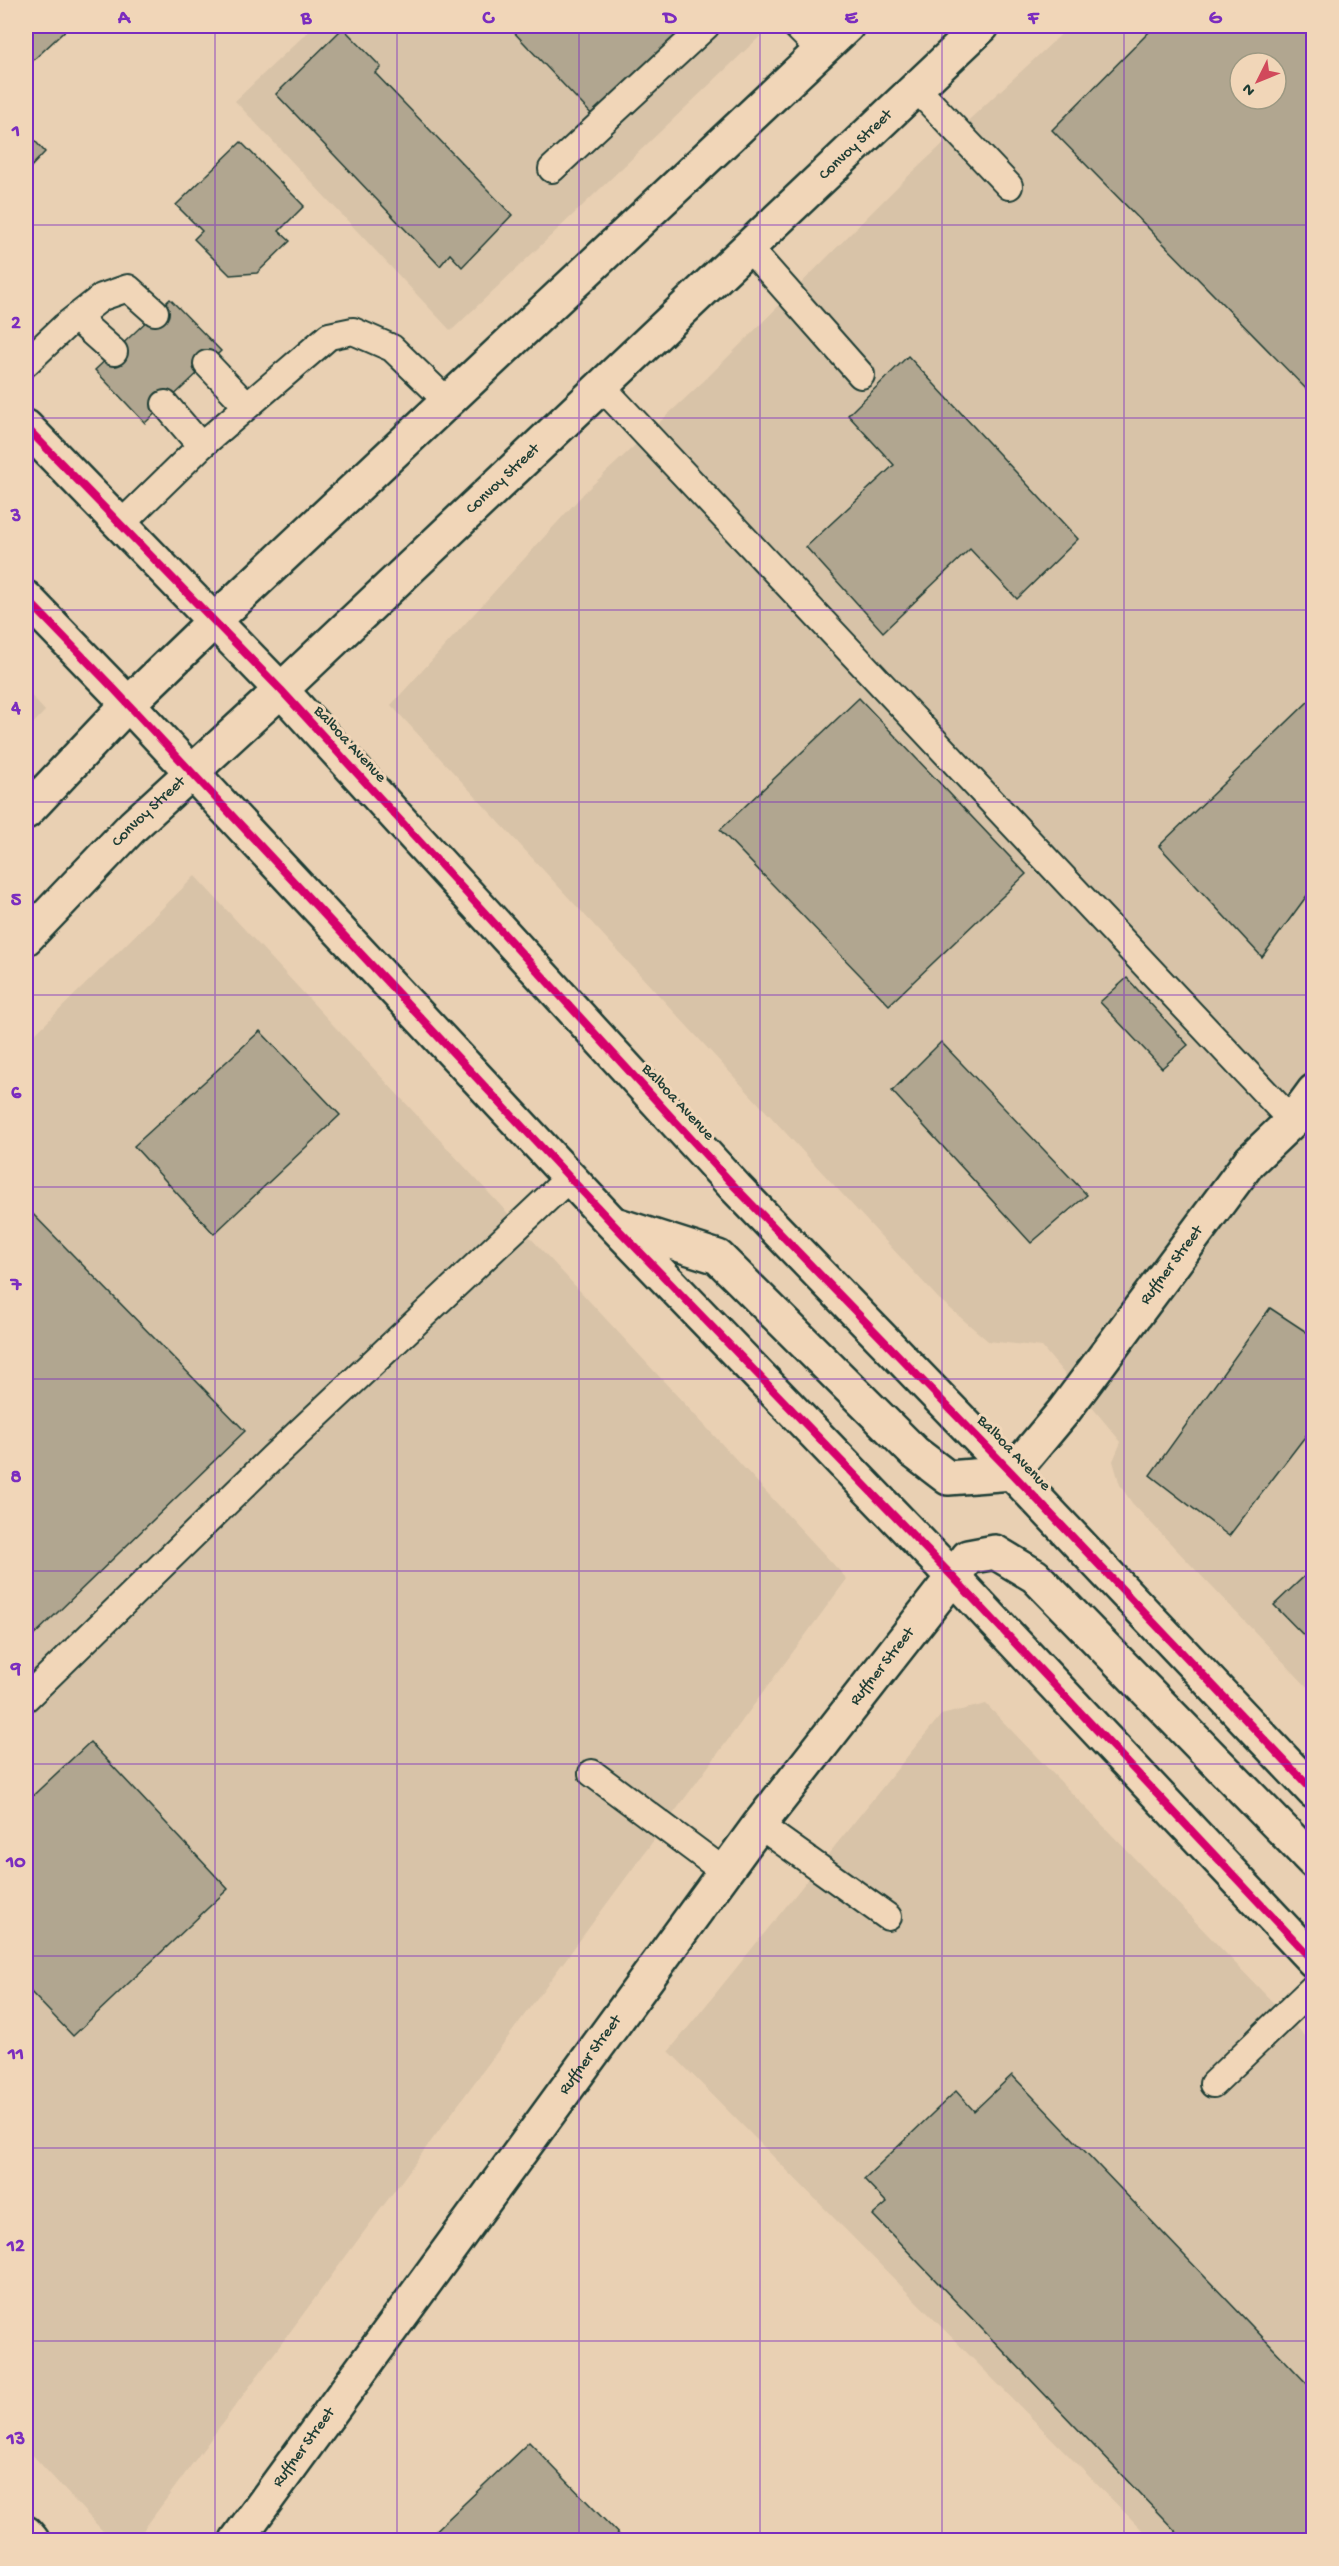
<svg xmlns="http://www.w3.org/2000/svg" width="1339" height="2566" font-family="'Gochi Hand',sans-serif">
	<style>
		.built { fill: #d8c3a8; fill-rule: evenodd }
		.building { fill: #b1a690; stroke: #1f3d34; stroke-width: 1.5; fill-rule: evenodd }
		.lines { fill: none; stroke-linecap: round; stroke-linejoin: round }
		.service-casing { stroke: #1f3d34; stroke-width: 30 }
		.minor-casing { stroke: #1f3d34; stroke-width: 38 }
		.tertiary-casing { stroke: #1f3d34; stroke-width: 38 }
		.primary-casing { stroke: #1f3d34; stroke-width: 38 }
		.service { stroke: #f1d6b8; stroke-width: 26 }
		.minor { stroke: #f1d6b8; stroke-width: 33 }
		.tertiary { stroke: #f1d6b8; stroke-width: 33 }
		.primary { stroke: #f1d6b8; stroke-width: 33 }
		.cycleway-casing { stroke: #f1d6b8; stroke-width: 11 }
		.cycleway { stroke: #d6006c; stroke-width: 8 }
		.grid { fill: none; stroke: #7b2cbf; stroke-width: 1.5; stroke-opacity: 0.55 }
		.labels { text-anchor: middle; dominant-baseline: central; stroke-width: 6; stroke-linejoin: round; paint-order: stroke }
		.street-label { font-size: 16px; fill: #1f3d34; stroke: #f1d6b8 }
		.neatline { fill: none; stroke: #7b2cbf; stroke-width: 2 }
		.grid-label { font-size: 20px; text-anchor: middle; font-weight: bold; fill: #7b2cbf }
	</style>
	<rect width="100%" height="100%" fill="#e9d0b3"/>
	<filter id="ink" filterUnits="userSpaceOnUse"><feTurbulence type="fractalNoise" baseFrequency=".0167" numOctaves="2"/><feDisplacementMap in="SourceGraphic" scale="12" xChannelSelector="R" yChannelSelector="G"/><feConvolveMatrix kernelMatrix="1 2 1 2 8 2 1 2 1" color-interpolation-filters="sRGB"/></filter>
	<g filter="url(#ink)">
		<path class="built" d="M314 26H771L451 331 235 101Z
			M1070 26H1313V1693L1132 1503 1120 1485 1113 1461 1121 1442 1042 1347 988 1341 938 1298 391 705 586 491 708 377 902 182ZM1240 63H1276V99H1240Z
			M26 690 45 711 26 731Z
			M195 876 847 1579 136 2540H111L26 2448V1043Z
			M986 1704 1313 2044V2540H1152L669 2051 941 1715Z"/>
		<path class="building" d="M26 26H70L26 67Z
			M508 26H688L596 119Z
			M1155 26H1314V397L1052 130ZM1240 63H1276V99H1240Z
			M343 28 381 67 375 73 512 215 462 267 450 254 440 266 276 94Z
			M26 131 45 152 26 172Z
			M241 142 304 206 279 231 290 241 257 273 230 275 194 239 202 231 176 205Z
			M170 299 221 351 145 423 95 370Z
			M908 356 1078 539 1017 599 970 549 883 632 806 547 894 465 848 415Z
			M1314 696V886L1262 957 1159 846Z
			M859 698 1026 874 889 1005 720 830Z
			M1127 978 1188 1045 1162 1068 1100 1002Z
			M260 1031 340 1115 214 1234 134 1146Z
			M941 1042 1087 1195 1031 1243 892 1091Z
			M26 1207 245 1431 26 1643Z
			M1270 1308 1314 1337V1425L1229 1536 1150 1475Z
			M1314 1567V1646L1274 1605Z
			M90 1742 228 1889 73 2036 26 1987V1802Z
			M1012 2075 1314 2391V2540H1184L873 2215 887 2203 864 2179 956 2091 974 2111Z
			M529 2442 624 2540H426Z"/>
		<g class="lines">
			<g class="service-casing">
				<path id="service" d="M796 26 820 50
					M916 88 1009 186
					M552 169 706 26
					M748 247 861 375
					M76 318 114 352
					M26 363 65 326 102 297 128 288 155 312
					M207 364 247 406
					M601 386 1292 1121
					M165 404 201 446
					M120 525 201 446 329 336 353 331 392 348 447 401
					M26 1698 272 1458 570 1177
					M592 1773 725 1872
					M759 1825 888 1917
					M1213 2084 1314 1987"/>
			</g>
			<g class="minor-casing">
				<g id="minor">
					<path id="s1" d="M1012 1473 1064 1411 1249 1162 1292 1121 1314 1091"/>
				</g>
			</g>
			<g class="tertiary-casing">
				<g id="tertiary">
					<path d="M26 2533 32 2540"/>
					<path id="s2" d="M237 2540 759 1825 953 1577"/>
				</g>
			</g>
			<g class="primary-casing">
				<g id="primary">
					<path d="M26 427 281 690 736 1188 1012 1473 1314 1792"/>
					<path d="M26 598 114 689 613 1224 953 1577 1314 1961"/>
					<path d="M26 812 128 704 214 621 847 26"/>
					<path id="s3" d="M26 938 133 826 281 690 982 26"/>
					<path d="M618 1225 718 1257 914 1452 948 1478 1012 1473"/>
					<path d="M953 1577 968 1557 995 1552 1035 1576 1314 1862"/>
				</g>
			</g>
			<use href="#service" class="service"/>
			<use href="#minor" class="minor"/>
			<use href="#tertiary" class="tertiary"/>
			<use href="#primary" class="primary"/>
			<g class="cycleway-casing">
				<path id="cycleway" d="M26 427 281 690 736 1188 1012 1473 1314 1792
					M26 598 114 689 613 1224 953 1577 1314 1961"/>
			</g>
			<use href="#cycleway" class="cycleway"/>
		</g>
	</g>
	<path class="grid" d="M215 26V2540M397 26V2540M579 26V2540M760 26V2540M942 26V2540M1124 26V2540M26 225H1314M26 418H1314M26 610H1314M26 802H1314M26 995H1314M26 1187H1314M26 1379H1314M26 1571H1314M26 1764H1314M26 1956H1314M26 2148H1314M26 2341H1314"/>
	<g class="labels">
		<g class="street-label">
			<text stroke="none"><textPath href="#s3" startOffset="1148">Convoy Street</textPath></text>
			<text stroke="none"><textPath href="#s3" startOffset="662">Convoy Street</textPath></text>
			<text transform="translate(349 745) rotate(47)">Balboa Avenue</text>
			<text stroke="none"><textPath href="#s3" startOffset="176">Convoy Street</textPath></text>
			<text transform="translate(677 1103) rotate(47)">Balboa Avenue</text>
			<text stroke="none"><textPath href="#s1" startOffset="262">Ruffner Street</textPath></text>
			<text transform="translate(1013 1454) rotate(46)">Balboa Avenue</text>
			<text stroke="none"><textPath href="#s2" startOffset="1086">Ruffner Street</textPath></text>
			<text stroke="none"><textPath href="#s2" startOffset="600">Ruffner Street</textPath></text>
			<text stroke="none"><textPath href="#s2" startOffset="114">Ruffner Street</textPath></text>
		</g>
	</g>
	<rect width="1339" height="2566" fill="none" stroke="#f1d6b8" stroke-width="66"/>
	<g transform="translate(1258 81) rotate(227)"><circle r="28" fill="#f1d6b8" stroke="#9d9983" stroke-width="1.5"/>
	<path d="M0-4.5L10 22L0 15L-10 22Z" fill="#d1495b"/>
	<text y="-9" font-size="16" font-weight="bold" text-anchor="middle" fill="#1f3d34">N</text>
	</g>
	<rect x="33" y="33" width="1273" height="2500" class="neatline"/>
	<g class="grid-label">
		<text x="124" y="23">A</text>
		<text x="306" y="23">B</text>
		<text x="488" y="23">C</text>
		<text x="670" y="23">D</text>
		<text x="851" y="23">E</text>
		<text x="1033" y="23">F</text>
		<text x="1215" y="23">G</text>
		<text x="16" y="136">1</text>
		<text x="16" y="328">2</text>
		<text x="16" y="521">3</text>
		<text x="16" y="713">4</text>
		<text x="16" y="905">5</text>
		<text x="16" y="1098">6</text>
		<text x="16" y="1290">7</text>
		<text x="16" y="1482">8</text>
		<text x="16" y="1674">9</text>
		<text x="16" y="1867">10</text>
		<text x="16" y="2059">11</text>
		<text x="16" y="2251">12</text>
		<text x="16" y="2444">13</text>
	</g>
</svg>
